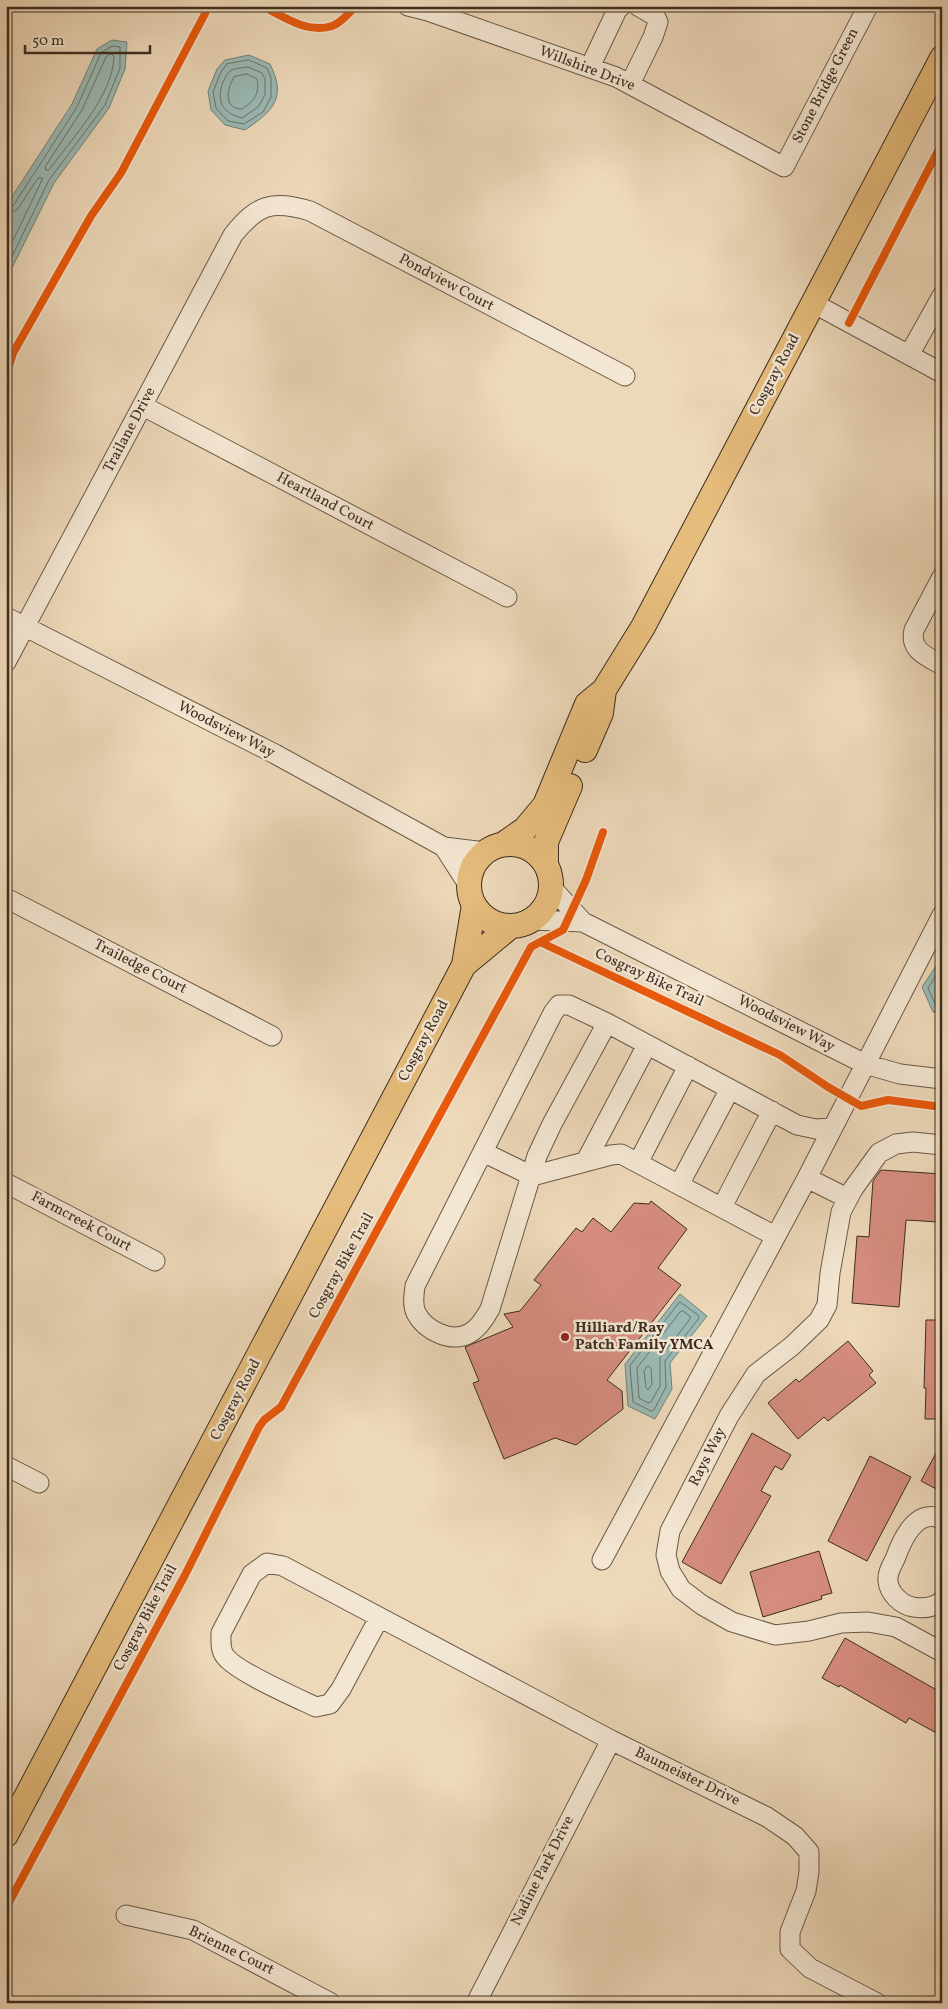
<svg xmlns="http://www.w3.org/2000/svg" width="948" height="2009" font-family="Vollkorn,serif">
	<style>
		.water { fill: #9ab9b4; stroke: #758179 }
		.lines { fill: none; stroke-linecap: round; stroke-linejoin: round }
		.shore { stroke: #6c736a; stroke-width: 1 }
		.building { fill: #d68d7f; stroke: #3d2d20 }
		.minor-casing { stroke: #695846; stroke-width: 21 }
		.major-casing { stroke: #3d2d20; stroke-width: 26 }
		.minor { stroke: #f3e6d2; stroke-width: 19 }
		.major { stroke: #e6bc7c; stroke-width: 24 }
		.cycleway-casing { stroke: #f3e6d2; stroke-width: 11 }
		.cycleway { stroke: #e8590c; stroke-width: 8 }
		.poi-dot { fill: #8f2418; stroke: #f3e6d2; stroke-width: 2 }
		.labels { text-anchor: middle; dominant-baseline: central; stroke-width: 5; stroke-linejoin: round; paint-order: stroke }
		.street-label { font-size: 15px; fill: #3d2d20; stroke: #f3e6d2 }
		.poi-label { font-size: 15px; font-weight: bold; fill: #3d2d20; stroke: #f3e6d2; text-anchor: start }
	</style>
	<rect width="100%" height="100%" fill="#edd8b9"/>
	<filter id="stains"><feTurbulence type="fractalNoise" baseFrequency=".004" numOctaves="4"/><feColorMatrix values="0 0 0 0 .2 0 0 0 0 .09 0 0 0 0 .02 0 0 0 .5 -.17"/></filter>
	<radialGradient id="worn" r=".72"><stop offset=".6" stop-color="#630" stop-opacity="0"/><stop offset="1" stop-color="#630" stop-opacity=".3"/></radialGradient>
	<path class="water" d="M112 40 127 42 125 69 109 108 54 183 6 280V206L72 104 97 49Z
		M249 55 270 64C287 98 273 111 245 130L225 125 211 110 208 91 217 69 225 60Z
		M942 957V1013L933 1012 922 987Z
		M680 1294 707 1316 670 1363 672 1389 655 1419 628 1406 625 1364Z"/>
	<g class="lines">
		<path class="shore" d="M111 54 114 56C113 96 72 138 49 170H46L45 167 82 110 106 57Z
			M249 60 267 68 271 78V97L263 112 244 124 228 121 216 108 213 92 221 72 227 64Z
			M248 67 262 73 265 79V95L258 107 242 118C222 113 216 101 223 82 225 79 226 75 229 72 233 68 242 68 248 67Z
			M247 74 257 79C260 94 254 101 242 109 223 109 227 89 234 77Z
			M6 208 13 206 77 107 101 53 112 46 120 47V68L105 105 49 180 6 269
			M6 214 17 210 38 178H42V180L6 255
			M942 966 928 988 936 1006 942 1008
			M680 1302 698 1315 699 1318 665 1361 666 1387 654 1410 651 1411 633 1402 630 1366Z
			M683 1311 690 1316V1319L660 1358V1386L651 1402 648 1403 639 1398 637 1368 680 1312Z
			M648 1366 651 1368 652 1384 648 1390 646 1388 644 1371Z"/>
	</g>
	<path class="building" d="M881 1170 942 1174V1217H938V1222L906 1220 899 1307 852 1303 857 1236 869 1237 873 1181Z
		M651 1201 687 1229 658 1268 681 1285 607 1380 622 1391 623 1409 576 1445 555 1438 504 1459 473 1383 479 1381 465 1347 513 1327 504 1314 520 1311 541 1285 534 1280 576 1228 582 1232 593 1218 611 1232 634 1203 649 1204Z
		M926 1320H942V1419H925L926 1388H924Z
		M848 1341 873 1371 869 1375 876 1383 828 1421 824 1417 798 1439 768 1403 796 1379 799 1382Z
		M752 1433 791 1455 782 1470 775 1466 761 1491 771 1496 721 1584 682 1562Z
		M942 1442V1492L921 1481Z
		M870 1456 911 1477 867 1561 828 1541Z
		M819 1551 832 1593 821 1596 822 1599 763 1617 750 1572Z
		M845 1638 942 1693V1736L909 1718 906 1723 840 1685 839 1687 822 1678Z"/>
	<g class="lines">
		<g class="minor-casing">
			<path id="minor" d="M408 6 428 11 616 77 784 167 868 6
				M590 67 617 10 621 6
				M630 84 653 37 658 22 655 16 638 6
				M813 303 942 373
				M909 355 942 296
				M143 406 507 597
				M942 577 914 630C909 650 926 656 942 665
				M6 617 275 754 444 847 485 852
				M6 662 233 235C258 204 272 200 310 211L625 376
				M444 847 469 886
				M552 888 583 922 865 1064 900 1074 942 1079
				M6 898 272 1036
				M532 920 583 922
				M607 1023 552 1124 537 1156 490 1309C485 1318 479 1328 470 1333 451 1344 425 1330 416 1313 412 1304 414 1295 415 1286L553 1013 559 1005H569L607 1023 797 1125 816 1129 831 1128
				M942 1145 913 1142 896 1144 879 1153 853 1189 841 1212 830 1273 827 1305 819 1320 792 1346 756 1374 729 1416 670 1531 666 1555 670 1571 681 1589 702 1605 732 1622 775 1635 809 1631 841 1623 868 1622 896 1627 942 1652
				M483 1152 532 1176 611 1155 621 1154 775 1236
				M586 1161 647 1045
				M638 1163 688 1066
				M807 1178 847 1198
				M6 1183 155 1261
				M679 1185 730 1089
				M722 1207 772 1111
				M6 1466 39 1483
				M942 1519C916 1507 902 1540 895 1559 892 1565 887 1573 888 1581 889 1593 901 1605 913 1607 924 1609 933 1608 942 1601
				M602 1560 807 1178 942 915
				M379 1618 341 1689 330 1704 316 1707C297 1698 235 1671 225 1656 220 1650 221 1641 221 1633L252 1574 267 1563 283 1566 611 1740 767 1817 795 1836 809 1852V1872L806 1891 790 1932V1949L810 1968 877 2003
				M126 1915 193 1930 331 2003
				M476 2003 611 1740"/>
		</g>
		<g class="major-casing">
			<path id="major" d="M585 750 601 713 604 690
				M505 843 525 829 545 805 587 704 604 690 643 627 942 58
				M469 885a41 41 0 1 1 82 0a41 41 0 1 1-82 0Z
				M546 864V842L570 786
				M464 965 511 926
				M6 1835 464 965 474 905"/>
		</g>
		<use href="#minor" class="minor"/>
		<use href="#major" class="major"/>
		<g class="cycleway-casing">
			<path id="cycleway" d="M262 6C284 17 307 34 332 26 340 24 350 12 356 6
				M849 323 942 143
				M6 376 13 353 91 216 121 173 209 6
				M540 942 563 930 586 880 603 832
				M6 1908 185 1575 259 1427 264 1420 281 1407 531 947 540 942 780 1055 828 1087 861 1106 888 1100 942 1107"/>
		</g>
		<use href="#cycleway" class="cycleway"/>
	</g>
	<circle class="poi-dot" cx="565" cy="1337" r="5"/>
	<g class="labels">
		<g class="street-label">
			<text transform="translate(587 69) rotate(21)">Willshire Drive</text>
			<text transform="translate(826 86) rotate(-63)">Stone Bridge Green</text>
			<text transform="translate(446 283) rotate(28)">Pondview Court</text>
			<text transform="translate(775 375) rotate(-62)">Cosgray Road</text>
			<text transform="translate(130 430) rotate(-62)">Trailane Drive</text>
			<text transform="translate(325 502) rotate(28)">Heartland Court</text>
			<text transform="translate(226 730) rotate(27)">Woodsview Way</text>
			<text transform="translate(140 967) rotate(27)">Trailedge Court</text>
			<text transform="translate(649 978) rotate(25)">Cosgray Bike Trail</text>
			<text transform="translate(786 1024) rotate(27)">Woodsview Way</text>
			<text transform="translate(424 1041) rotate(-62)">Cosgray Road</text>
			<text transform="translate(81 1222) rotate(28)">Farmcreek Court</text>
			<text transform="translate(342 1266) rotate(-61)">Cosgray Bike Trail</text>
			<text transform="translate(236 1400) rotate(-62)">Cosgray Road</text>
			<text transform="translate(708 1457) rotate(-63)">Rays Way</text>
			<text transform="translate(146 1618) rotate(-62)">Cosgray Bike Trail</text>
			<text transform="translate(687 1777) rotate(26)">Baumeister Drive</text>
			<text transform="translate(543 1871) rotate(-63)">Nadine Park Drive</text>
			<text transform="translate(231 1951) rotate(26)">Brienne Court</text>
		</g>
		<g class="poi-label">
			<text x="575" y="1328">Hilliard/Ray<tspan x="575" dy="17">Patch Family YMCA</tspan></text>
		</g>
	</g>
	<rect width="948" height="2009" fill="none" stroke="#edd8b9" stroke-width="25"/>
	<rect x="8" y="8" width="933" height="1994" fill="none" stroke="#3d2d20" stroke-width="2.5"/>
	<rect x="12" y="12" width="923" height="1984" fill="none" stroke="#3d2d20"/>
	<path d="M25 45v8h125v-8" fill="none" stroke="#3d2d20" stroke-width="2.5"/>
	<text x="32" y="45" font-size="15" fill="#3d2d20" stroke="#f3e6d2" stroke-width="4" paint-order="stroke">50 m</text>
	<rect width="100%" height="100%" filter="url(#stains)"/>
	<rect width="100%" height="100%" fill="url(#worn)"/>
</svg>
